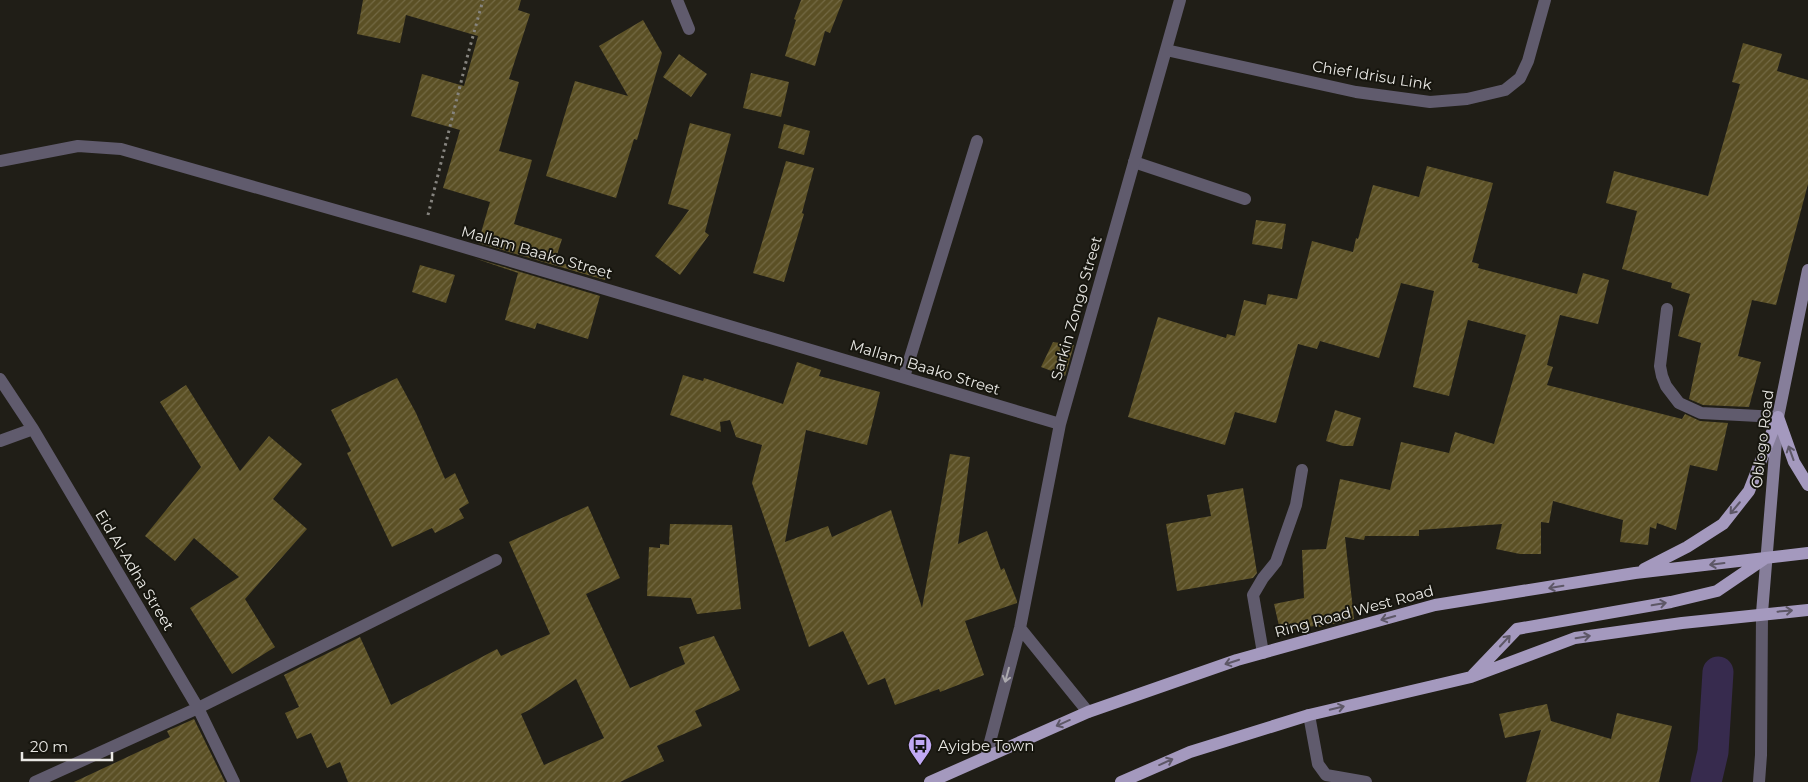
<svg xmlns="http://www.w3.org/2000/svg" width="1808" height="782" font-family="Montserrat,sans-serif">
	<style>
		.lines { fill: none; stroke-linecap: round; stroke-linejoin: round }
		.canal { stroke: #372b4e; stroke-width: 31 }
		.building { fill: url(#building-hatch); fill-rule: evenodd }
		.path { stroke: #86847f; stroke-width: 3; stroke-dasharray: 2.5 4; stroke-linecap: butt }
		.service { stroke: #605b6d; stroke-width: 12 }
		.minor { stroke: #605b6d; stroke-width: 12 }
		.secondary { stroke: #867e9a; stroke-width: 12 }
		.primary { stroke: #a499be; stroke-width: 12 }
		.oneway { stroke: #5d5766 }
		.oneway2 { stroke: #aba9ae }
		.labels { text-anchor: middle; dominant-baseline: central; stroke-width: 4; stroke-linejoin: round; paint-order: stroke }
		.street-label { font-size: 15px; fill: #e9e8e4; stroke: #16150e }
		.poi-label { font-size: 15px; fill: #e9e8e4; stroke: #16150e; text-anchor: start }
	</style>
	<defs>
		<pattern id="building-hatch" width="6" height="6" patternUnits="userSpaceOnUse" patternTransform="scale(1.25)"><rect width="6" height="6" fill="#5b5025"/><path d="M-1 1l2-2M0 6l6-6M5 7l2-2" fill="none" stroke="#736944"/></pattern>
	</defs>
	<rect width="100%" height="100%" fill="#201e17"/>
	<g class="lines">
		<path class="canal" d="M1706 782 1713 752 1718 672"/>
	</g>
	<path class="building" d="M363 0H521L518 10 530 14 509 79 519 82 499 151 532 160 514 224 562 239 555 261 606 276 605 280 478 243 490 202 443 188 460 130 411 116 422 74 464 86 478 36 406 15 400 43 357 34Z
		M801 0H843L830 33 825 31 815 66 785 56 796 20 794 19Z
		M643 20 662 53 637 140 634 139 616 198 546 176 575 81 628 96 599 46Z
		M1743 43 1782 54 1777 71 1808 80V184L1776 305 1752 300 1738 356 1761 362 1749 407 1703 405 1689 399 1701 343 1678 336 1690 294 1671 288 1672 283 1622 269 1637 211 1606 203 1614 171 1708 196 1740 84 1732 82Z
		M679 54 707 74 691 97 663 77Z
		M751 73 789 82 781 117 743 108Z
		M690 123 731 134 705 232 709 235 680 275 655 256 689 210 668 204Z
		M784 124 810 131 804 155 778 148Z
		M786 161 814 168 802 213 804 214 784 282 753 273Z
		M1427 166 1493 183 1472 262 1479 264 1478 268 1577 294 1583 273 1609 280 1598 324 1560 315 1547 365 1553 367 1547 385 1682 419 1685 414 1700 421 1728 423 1717 471 1690 465 1676 530 1657 523 1656 529 1650 527 1648 545 1620 542 1623 520 1553 501 1549 523 1541 522V554H1520L1496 549 1502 524 1419 530V536H1365L1364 540 1345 537 1354 619 1315 628 1314 626 1292 630 1291 627 1280 630 1274 604 1304 598 1302 550 1326 549 1340 479 1390 490 1401 442 1449 453 1455 432 1494 444 1526 335 1468 320 1449 396 1413 387 1434 291 1401 283 1379 358 1320 341 1317 349 1298 344 1276 423 1235 412 1225 445 1128 417 1158 317 1226 338 1227 334 1235 336 1244 300 1266 305 1268 294 1297 299 1312 241 1353 252 1356 238 1358 239 1373 185 1419 197Z
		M1256 220 1286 224 1282 249 1252 244Z
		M474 258 600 296 588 339 537 323 535 329 505 320 518 273Z
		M420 265 455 275 446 303 412 292Z
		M1053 342 1074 345 1065 376 1041 367Z
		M797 362 821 370 819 376 880 392 867 445 806 430 785 542 828 526 832 537 891 510 922 608 950 454 970 457 958 544 987 531 1001 570 1004 568 1017 601V603L965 621 984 675 940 692 939 689 895 705 885 678 868 685 843 631 809 647 752 483 762 445 736 437 730 420 720 422 721 432 670 415 683 375 703 381 704 378 783 404Z
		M397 378 416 413 445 479 455 473 469 503 459 509 464 518 435 533 432 528 392 547 347 453 351 451 331 410Z
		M186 385 240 471 269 436 302 464 273 499 307 529 245 599 275 647 232 674 190 608 239 577 194 538 175 561 145 536 201 467 160 402Z
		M1335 410 1361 418 1353 446H1343L1326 441Z
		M1243 488 1257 573 1253 578 1177 591 1166 524 1211 516 1207 495Z
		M588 506 620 578 586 594 630 688 685 664 679 647 714 636 740 690 695 711 702 726 657 746 664 761 620 782H348L340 762 327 768 311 733 297 739 285 713 299 707 284 675 360 637 391 705 497 649 501 656 550 634 509 542ZM576 679 604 738 544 765 521 714 531 709Z
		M670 524 732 525 741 609 697 614 691 598 647 596 649 547 660 548V544L669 545Z
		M1547 704 1551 721 1611 739 1617 713 1672 726 1659 782H1526L1541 730 1505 738 1499 714Z
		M194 719 225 782H74L170 737 167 731Z"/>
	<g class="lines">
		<path class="path" d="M428 215 468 54 483 0"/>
		<path class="service" d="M677 0 689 29
			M1134 162 1245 199
			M1667 309 1660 366 1662 376 1666 386 1679 403 1701 413 1778 417
			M904 377 977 141
			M1309 715 1318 764 1326 775 1366 782"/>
		<path class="minor" d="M1166 50 1356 92 1430 102 1467 99 1505 90 1520 78 1528 61 1545 0
			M0 161 78 146 121 149 423 235 1060 424
			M0 379 33 429 198 708 234 782
			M0 441 33 429
			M1020 628 1088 712
			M1263 653 1253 595 1263 578 1276 562 1296 505 1302 470
			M986 757 1020 628 1060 424 1180 0
			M35 782 198 708 496 560
			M1759 782 1761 755 1762 613"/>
		<path class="secondary" d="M1762 613 1778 417 1808 270"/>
		<path class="primary" d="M1778 417 1794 462 1808 485
			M1644 569 1687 547 1723 524 1749 491 1778 417
			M1473 675 1517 629 1671 602 1717 591 1764 559
			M930 782 1088 712 1237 660 1435 605 1635 573 1808 553
			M1121 782 1190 752 1309 715 1471 677 1575 638 1682 623 1808 610"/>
	</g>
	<defs><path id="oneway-shaft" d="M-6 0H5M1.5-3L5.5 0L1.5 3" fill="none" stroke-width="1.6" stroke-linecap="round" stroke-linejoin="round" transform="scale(1.25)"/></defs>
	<g class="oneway">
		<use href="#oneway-shaft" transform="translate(1791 453) rotate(-110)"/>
		<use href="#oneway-shaft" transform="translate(1735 508) rotate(130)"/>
		<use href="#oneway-shaft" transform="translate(1717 564) rotate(173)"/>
		<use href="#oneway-shaft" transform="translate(1556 587) rotate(171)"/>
		<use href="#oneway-shaft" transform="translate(1659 604) rotate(-10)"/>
		<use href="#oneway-shaft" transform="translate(1785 611) rotate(-5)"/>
		<use href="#oneway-shaft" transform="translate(1388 618) rotate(164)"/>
		<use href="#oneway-shaft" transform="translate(1583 637) rotate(-9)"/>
		<use href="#oneway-shaft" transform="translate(1505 641) rotate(-47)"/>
		<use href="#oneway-shaft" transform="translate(1232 662) rotate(162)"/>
		<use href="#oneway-shaft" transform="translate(1337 708) rotate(-13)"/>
		<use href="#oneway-shaft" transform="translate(1063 723) rotate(156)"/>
		<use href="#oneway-shaft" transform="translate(1166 762) rotate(-24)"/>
	</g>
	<use class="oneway2" href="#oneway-shaft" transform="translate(1007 675) rotate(105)"/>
	<defs>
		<g id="bus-pin" transform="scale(1.25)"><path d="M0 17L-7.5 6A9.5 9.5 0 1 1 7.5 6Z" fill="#c0a8f4" stroke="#16150e"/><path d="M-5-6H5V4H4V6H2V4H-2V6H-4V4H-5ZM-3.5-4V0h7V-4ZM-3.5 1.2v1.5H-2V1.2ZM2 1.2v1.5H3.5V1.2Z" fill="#111"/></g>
	</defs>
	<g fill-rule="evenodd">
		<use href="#bus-pin" x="920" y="745"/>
	</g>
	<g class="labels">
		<g class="street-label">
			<text transform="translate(1372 75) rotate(9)">Chief Idrisu Link</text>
			<text transform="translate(537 252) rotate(16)">Mallam Baako Street</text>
			<text transform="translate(1076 308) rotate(-74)">Sarkin Zongo Street</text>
			<text transform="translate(925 367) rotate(17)">Mallam Baako Street</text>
			<text transform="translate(1762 439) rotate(-83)">Oblogo Road</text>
			<text transform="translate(135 570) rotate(59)">Eid Al-Adha Street</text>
			<text transform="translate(1354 611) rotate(-15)">Ring Road West Road</text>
		</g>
		<g class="poi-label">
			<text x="938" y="745">Ayigbe Town</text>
		</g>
	</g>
	<path d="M22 752v8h90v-8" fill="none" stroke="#e9e8e4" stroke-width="2.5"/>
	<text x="30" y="752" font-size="15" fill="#e9e8e4" stroke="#16150e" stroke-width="4" paint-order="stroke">20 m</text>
</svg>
